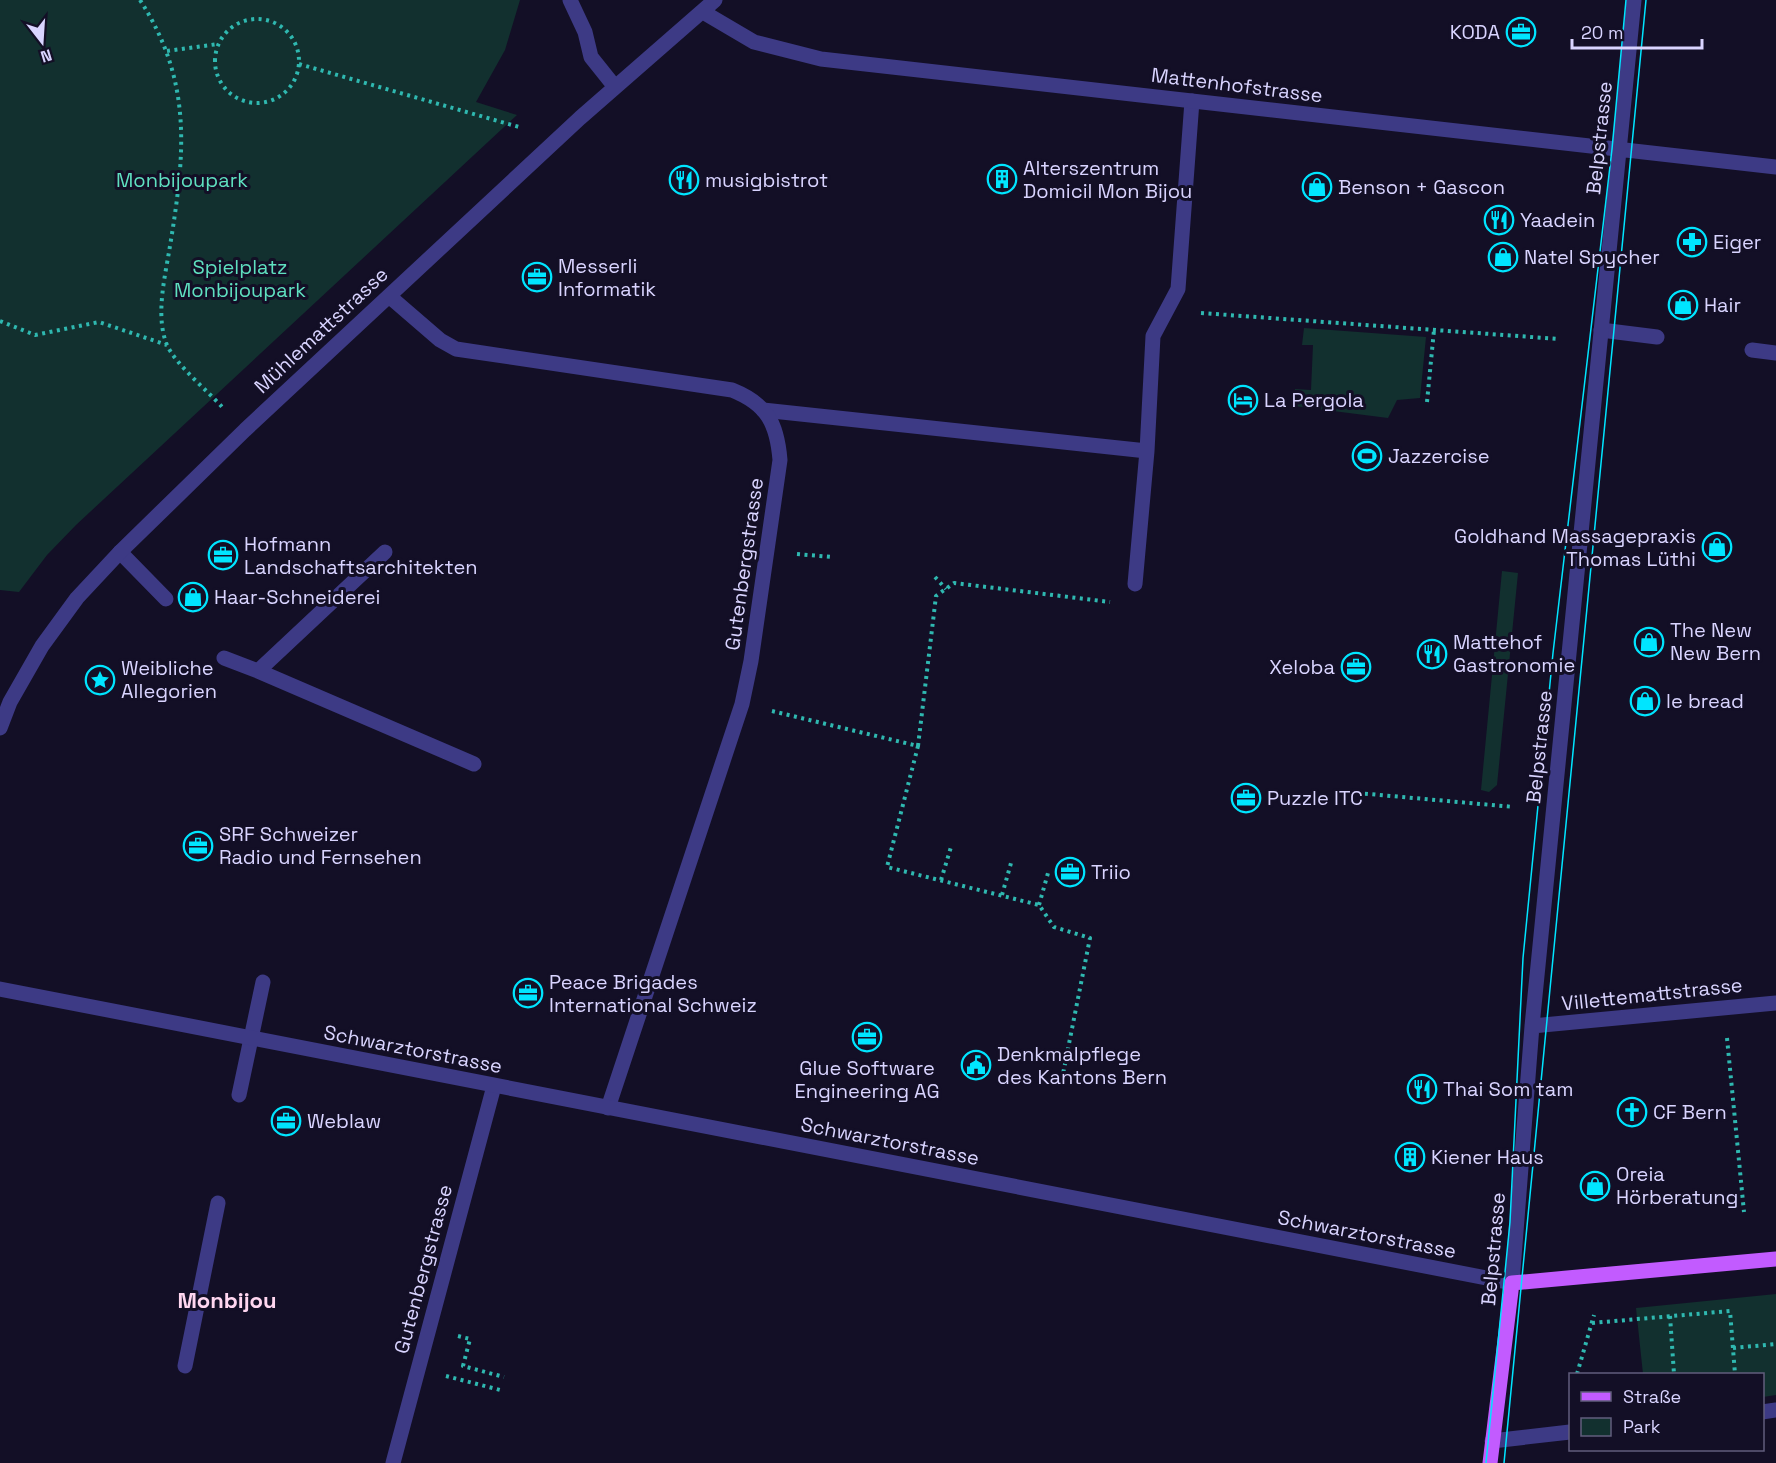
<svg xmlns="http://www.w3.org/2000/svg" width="1776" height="1463" font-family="'Space Grotesk',sans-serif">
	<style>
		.green { fill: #12302f; fill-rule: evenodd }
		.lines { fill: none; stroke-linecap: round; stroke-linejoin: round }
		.path { stroke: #2fb8b0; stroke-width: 4; stroke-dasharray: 3 4.5; stroke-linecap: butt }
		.service { stroke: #3d3a85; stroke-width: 15 }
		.minor { stroke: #3d3a85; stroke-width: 15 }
		.tertiary { stroke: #3d3a85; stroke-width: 15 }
		.primary { stroke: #c25bff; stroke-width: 15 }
		.tram { stroke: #00e5ff; stroke-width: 1.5 }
		.labels { text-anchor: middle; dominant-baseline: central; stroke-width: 6; stroke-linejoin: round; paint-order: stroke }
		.poi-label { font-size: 20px; fill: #d9d4ff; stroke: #130f26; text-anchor: start }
		.street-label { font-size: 20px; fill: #d9d4ff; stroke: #130f26 }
		.park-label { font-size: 20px; fill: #5fe0c0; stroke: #130f26 }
		.quarter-label { font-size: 22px; font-weight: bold; fill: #ffd6f0; stroke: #130f26 }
	</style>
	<rect width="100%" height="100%" fill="#130f26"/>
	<path class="green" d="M0 0H520L505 50 476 102 517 115 76 525 47 555 19 592 0 590Z
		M1304 328 1426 337 1420 398 1397 400 1388 418 1294 406 1295 389 1311 390 1313 345H1302ZM1329 398 1347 403 1333 406 1312 401Z
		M1502 571 1518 573 1497 785 1489 792 1481 790Z
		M1776 1294V1395L1763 1397 1762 1374H1643L1636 1308Z"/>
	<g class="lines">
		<path class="path" d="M140 0C193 82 185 154 170 246 165 277 155 316 167 345 176 365 207 390 222 407
			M215 61a42 42 0 1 1 84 0a42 42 0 1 1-84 0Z
			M167 51 218 44
			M299 64 519 127
			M1201 313 1559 339
			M0 321 35 335 99 322 167 345
			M1427 402 1434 330
			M797 554 832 557
			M935 577 946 589
			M772 711 918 746 887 867 1039 905 1054 927 1090 938 1061 1084
			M918 746 936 596 954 583 1110 602
			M1335 791 1514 807
			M941 880 951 847
			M1002 895 1011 863
			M1039 905 1048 873
			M1727 1038 1744 1212
			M1670 1316 1674 1374
			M1592 1323 1730 1311 1735 1374
			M458 1336 470 1339 463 1366 504 1377
			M1733 1348 1776 1344
			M1577 1374 1594 1315
			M446 1376 500 1390"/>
		<path class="service" d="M1601 330 1657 337
			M1752 350 1776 353
			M763 410 1147 451
			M120 552 166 599
			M1135 584 1147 451 1153 336 1178 289 1192 101
			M224 658 258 671 385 552
			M258 671 474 764
			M239 1095 263 982
			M185 1366 218 1203"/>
		<path class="minor" d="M570 0 585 32 591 57 615 87
			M703 12 754 42 821 59 1776 167
			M389 296 440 340 456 349 732 390C767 404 777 423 780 460L751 661 742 704 608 1108
			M0 728 10 702 42 646 77 598 120 552 245 430 580 118 715 0
			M1532 1026 1776 1003
			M1512 1283 1532 1026 1634 0
			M1762 1412 1776 1410
			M1492 1441 1570 1432
			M393 1463 494 1086"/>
		<path class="tertiary" d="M0 989 1512 1283"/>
		<path class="primary" d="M1490 1463 1512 1283 1776 1259"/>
		<path class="tram" d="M1486 1463 1510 1222 1523 958 1553 653 1612 149 1626 0
			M1504 1463 1646 0"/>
	</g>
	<defs>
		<g id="office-ring" transform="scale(1.5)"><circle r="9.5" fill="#130f26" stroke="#00e5ff" stroke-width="1.5"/><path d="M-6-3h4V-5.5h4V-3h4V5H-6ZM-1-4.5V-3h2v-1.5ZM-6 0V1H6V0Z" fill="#00e5ff"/></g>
		<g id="building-ring" transform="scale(1.5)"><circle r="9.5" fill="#130f26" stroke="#00e5ff" stroke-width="1.5"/><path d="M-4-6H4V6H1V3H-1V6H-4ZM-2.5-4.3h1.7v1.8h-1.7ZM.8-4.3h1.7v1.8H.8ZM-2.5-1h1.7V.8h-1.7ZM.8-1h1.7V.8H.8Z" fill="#00e5ff"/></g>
		<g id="restaurant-ring" transform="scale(1.5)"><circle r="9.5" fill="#130f26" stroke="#00e5ff" stroke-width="1.5"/><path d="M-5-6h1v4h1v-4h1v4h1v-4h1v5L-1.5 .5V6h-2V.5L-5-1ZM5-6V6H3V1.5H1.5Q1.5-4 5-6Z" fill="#00e5ff"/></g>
		<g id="shop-ring" transform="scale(1.5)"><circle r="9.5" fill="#130f26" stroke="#00e5ff" stroke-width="1.5"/><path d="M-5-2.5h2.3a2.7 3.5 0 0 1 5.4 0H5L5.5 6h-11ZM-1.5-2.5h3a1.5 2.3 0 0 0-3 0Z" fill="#00e5ff"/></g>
		<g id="pharmacy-ring" transform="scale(1.5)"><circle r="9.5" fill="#130f26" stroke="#00e5ff" stroke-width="1.5"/><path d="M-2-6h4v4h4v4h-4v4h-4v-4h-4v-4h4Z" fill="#00e5ff"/></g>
		<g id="hotel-ring" transform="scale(1.5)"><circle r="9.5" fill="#130f26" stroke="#00e5ff" stroke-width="1.5"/><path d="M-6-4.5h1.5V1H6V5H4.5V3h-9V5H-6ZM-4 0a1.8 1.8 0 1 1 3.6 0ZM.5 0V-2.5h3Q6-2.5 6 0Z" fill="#00e5ff"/></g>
		<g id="stadium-ring" transform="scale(1.5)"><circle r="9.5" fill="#130f26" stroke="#00e5ff" stroke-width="1.5"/><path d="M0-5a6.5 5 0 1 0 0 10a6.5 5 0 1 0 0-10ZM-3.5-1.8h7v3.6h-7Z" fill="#00e5ff"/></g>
		<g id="sight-ring" transform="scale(1.5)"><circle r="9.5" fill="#130f26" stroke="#00e5ff" stroke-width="1.5"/><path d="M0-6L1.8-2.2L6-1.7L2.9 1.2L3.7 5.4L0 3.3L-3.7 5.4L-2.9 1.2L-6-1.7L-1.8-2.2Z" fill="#00e5ff"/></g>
		<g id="civic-ring" transform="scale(1.5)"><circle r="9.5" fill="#130f26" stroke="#00e5ff" stroke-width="1.5"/><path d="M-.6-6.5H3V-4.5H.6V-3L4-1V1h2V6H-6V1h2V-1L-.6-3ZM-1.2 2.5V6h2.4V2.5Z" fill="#00e5ff"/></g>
		<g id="church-ring" transform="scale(1.5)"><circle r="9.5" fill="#130f26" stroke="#00e5ff" stroke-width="1.5"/><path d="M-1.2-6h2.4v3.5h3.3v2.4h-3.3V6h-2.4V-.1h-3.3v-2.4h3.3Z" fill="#00e5ff"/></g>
	</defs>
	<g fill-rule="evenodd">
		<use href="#office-ring" x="1521" y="32"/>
		<use href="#building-ring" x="1002" y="179"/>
		<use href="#restaurant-ring" x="684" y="180"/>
		<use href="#shop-ring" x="1317" y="187"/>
		<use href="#restaurant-ring" x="1499" y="220"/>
		<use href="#pharmacy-ring" x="1692" y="242"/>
		<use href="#shop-ring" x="1503" y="257"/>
		<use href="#office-ring" x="537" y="277"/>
		<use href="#shop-ring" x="1683" y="305"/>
		<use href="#hotel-ring" x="1243" y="400"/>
		<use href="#stadium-ring" x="1367" y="456"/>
		<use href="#shop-ring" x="1717" y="547"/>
		<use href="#office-ring" x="223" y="555"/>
		<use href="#shop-ring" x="193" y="597"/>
		<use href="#shop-ring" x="1649" y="642"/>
		<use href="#restaurant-ring" x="1432" y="654"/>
		<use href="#office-ring" x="1356" y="667"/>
		<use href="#sight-ring" x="100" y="680"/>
		<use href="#shop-ring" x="1645" y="701"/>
		<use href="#office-ring" x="1246" y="798"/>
		<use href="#office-ring" x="198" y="846"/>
		<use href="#office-ring" x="1070" y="872"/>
		<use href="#office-ring" x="528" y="993"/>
		<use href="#office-ring" x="867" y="1037"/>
		<use href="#civic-ring" x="976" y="1065"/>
		<use href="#restaurant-ring" x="1422" y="1089"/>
		<use href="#church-ring" x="1632" y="1112"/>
		<use href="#office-ring" x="286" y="1121"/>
		<use href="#building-ring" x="1410" y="1157"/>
		<use href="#shop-ring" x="1595" y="1186"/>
	</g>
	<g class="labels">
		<g class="poi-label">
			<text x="1500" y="32" text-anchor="end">KODA</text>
			<text x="1023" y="168">Alterszentrum<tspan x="1023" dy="23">Domicil Mon Bijou</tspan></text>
			<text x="705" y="180">musigbistrot</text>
			<text x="1338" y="187">Benson + Gascon</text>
			<text x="1520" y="220">Yaadein</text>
			<text x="1713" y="242">Eiger</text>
			<text x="1524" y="257">Natel Spycher</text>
			<text x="558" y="266">Messerli<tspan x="558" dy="23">Informatik</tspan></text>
			<text x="1704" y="305">Hair</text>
			<text x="1264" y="400">La Pergola</text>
			<text x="1388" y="456">Jazzercise</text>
			<text x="1696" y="536" text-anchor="end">Goldhand Massagepraxis<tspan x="1696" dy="23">Thomas Lüthi</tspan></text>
			<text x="244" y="544">Hofmann<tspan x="244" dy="23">Landschaftsarchitekten</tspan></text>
			<text x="214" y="597">Haar-Schneiderei</text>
			<text x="1670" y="630">The New<tspan x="1670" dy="23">New Bern</tspan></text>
			<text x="1453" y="642">Mattehof<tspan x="1453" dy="23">Gastronomie</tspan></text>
			<text x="1335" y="667" text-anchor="end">Xeloba</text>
			<text x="121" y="668">Weibliche<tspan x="121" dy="23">Allegorien</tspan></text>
			<text x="1666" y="701">le bread</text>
			<text x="1267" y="798">Puzzle ITC</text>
			<text x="219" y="834">SRF Schweizer<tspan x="219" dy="23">Radio und Fernsehen</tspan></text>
			<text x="1091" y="872">Triio</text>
			<text x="549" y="982">Peace Brigades<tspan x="549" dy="23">International Schweiz</tspan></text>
			<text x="997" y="1054">Denkmalpflege<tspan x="997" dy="23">des Kantons Bern</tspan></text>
			<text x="867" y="1068" text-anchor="middle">Glue Software<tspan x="867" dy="23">Engineering AG</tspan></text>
			<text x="1443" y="1089">Thai Som tam</text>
			<text x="1653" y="1112">CF Bern</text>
			<text x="307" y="1121">Weblaw</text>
			<text x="1431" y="1157">Kiener Haus</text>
			<text x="1616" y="1174">Oreia<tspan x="1616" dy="23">Hörberatung</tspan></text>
		</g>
		<g class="street-label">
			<text transform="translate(1237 85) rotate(7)">Mattenhofstrasse</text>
			<text transform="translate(1599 138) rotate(-84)">Belpstrasse</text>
			<text transform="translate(321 330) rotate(-43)">Mühlemattstrasse</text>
			<text transform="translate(744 564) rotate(-82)">Gutenbergstrasse</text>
			<text transform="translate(1539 747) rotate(-84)">Belpstrasse</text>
			<text transform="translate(1652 994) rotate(-6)">Villettemattstrasse</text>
			<text transform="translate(413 1049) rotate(11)">Schwarztorstrasse</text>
			<text transform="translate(890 1141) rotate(11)">Schwarztorstrasse</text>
			<text transform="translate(1367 1234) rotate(11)">Schwarztorstrasse</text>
			<text transform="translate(1493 1249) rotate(-85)">Belpstrasse</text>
			<text transform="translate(423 1269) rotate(-75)">Gutenbergstrasse</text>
		</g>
		<g class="park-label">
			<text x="182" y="180">Monbijoupark</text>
			<text x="240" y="267">Spielplatz<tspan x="240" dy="23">Monbijoupark</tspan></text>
		</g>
		<g class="quarter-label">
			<text x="227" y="1300">Monbijou</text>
		</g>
	</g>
	<rect x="1569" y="1373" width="195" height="78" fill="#130f26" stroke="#625e7d" stroke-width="1.5"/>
	<rect x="1581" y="1392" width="30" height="9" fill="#c25bff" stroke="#625e7d" stroke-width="1.5"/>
	<text x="1623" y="1403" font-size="18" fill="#d9d4ff">Straße</text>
	<rect x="1581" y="1418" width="30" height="18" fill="#12302f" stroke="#625e7d" stroke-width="1.5"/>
	<text x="1623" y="1433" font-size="18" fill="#d9d4ff">Park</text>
	<g transform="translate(42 42) rotate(163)" stroke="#130f26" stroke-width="4.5" paint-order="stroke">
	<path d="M0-4.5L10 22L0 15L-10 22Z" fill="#d9d4ff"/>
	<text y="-9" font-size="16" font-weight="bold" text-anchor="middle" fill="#d9d4ff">N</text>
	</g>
	<path d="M1572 39v9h130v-9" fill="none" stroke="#d9d4ff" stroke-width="3"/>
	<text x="1581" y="39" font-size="18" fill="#d9d4ff" stroke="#130f26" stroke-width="4.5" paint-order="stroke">20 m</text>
</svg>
